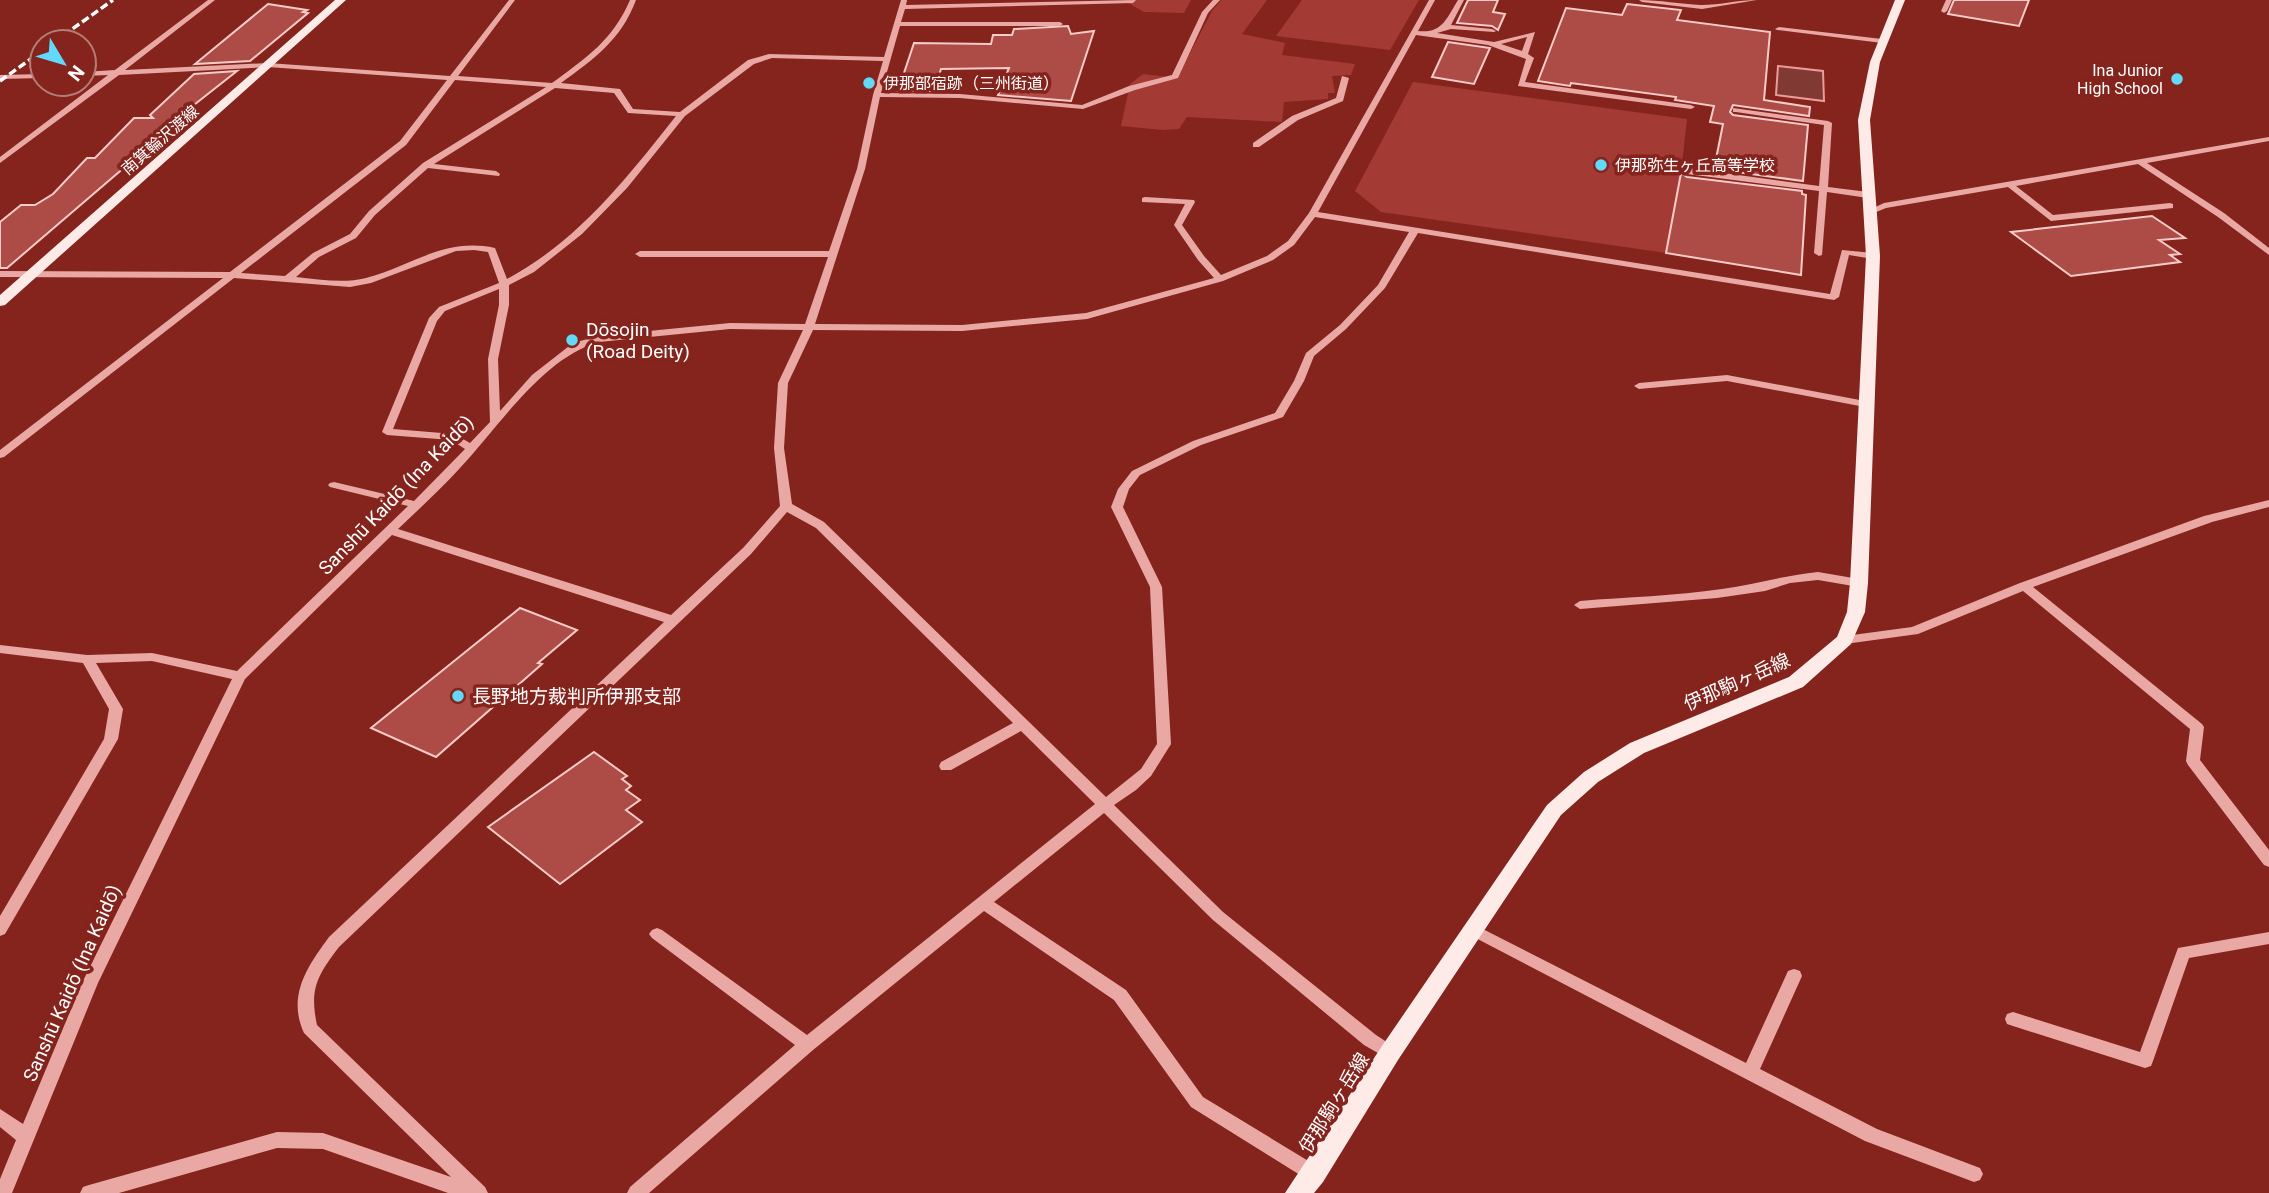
<svg xmlns="http://www.w3.org/2000/svg" width="2269" height="1193" font-family="Roboto,'Noto Sans JP',sans-serif">
	<style>
		.green { fill: #a43a34 }
		.water { fill: #803933; stroke: #ec9b98; stroke-width: 2 }
		.building { fill: #ad4b46; stroke: #f8cbc9; stroke-width: 2 }
		.lines { fill: none; stroke-linecap: round; stroke-linejoin: round }
		.minor { fill: #eaa8a5; fill-rule: evenodd }
		.major { fill: #feebe8; fill-rule: evenodd }
		.rail { stroke: #fff; stroke-width: 3.5; stroke-dasharray: 8 3.5; stroke-linecap: butt }
		.poi-dot { fill: #63d9fa; stroke: #84241d; stroke-width: 2.5 }
		.labels { text-anchor: middle; dominant-baseline: central; stroke-width: 7; stroke-linejoin: round; paint-order: stroke }
		.far-poi-label { font-size: 16px; fill: #fff; stroke: #84241d; text-anchor: start }
		.far-street-label { font-size: 16px; fill: #fff; stroke: #84241d }
		.poi-label { font-size: 19px; fill: #fff; stroke: #84241d; text-anchor: start }
		.street-label { font-size: 19px; fill: #fff; stroke: #84241d }
	</style>
	<rect width="100%" height="100%" fill="#84241d"/>
	<path class="green" d="M1123 0H1191L1184 13 1144 12Z
		M1221 0H1267L1242 34 1285 43 1282 55 1355 64 1351 75 1332 76 1335 93H1328V99L1284 102 1282 122 1187 117 1179 129 1163 130 1121 126 1130 84 1143 74 1177 78 1212 11Z
		M1302 0H1419L1390 50 1276 36Z
		M1413 82 1687 119 1681 173 1666 253 1381 212 1355 191Z"/>
	<path class="water" d="M1778 66 1823 71 1824 101 1776 95Z"/>
	<path class="building" d="M1468 0H1498L1493 12 1505 14 1498 30 1492 26 1457 23Z
		M1954 0H2029L2019 26 1948 14Z
		M268 4 307 10 303 12 308 13 250 61 195 64Z
		M1627 4 1681 10 1677 20 1770 32 1764 100 1810 107 1809 116 1733 105 1730 112 1733 115 1808 125 1803 181 1714 169 1723 124 1710 122 1714 106 1675 100 1676 97 1571 83 1570 86 1538 81 1566 8 1622 15Z
		M1068 26 1071 34 1094 31 1071 101 998 95 1009 68 941 69 934 91H898L914 43 991 44 993 35H1012L1014 29Z
		M1448 42 1490 48 1474 84 1432 77Z
		M237 71 147 142H154L7 268H0V222L21 205H35L53 194 87 158H95L134 118H153L150 115 194 74Z
		M1681 173 1687 177 1802 191V194L1806 195 1801 275 1666 253Z
		M2152 216 2185 238 2159 240 2180 254 2170 255 2180 262 2071 276 2011 232Z
		M520 608 577 630 538 663 542 664 436 757 371 728Z
		M594 752 627 776 622 779 631 786 626 790 640 800 626 810 642 822 560 884 488 827Z"/>
	<g class="lines">
		<path class="minor" d="M208 0H215L125 70 268 63 450 76 509 0H515L458 76 552 83C586 58 613 40 630 0H636C621 40 594 59 561 83L620 89 633 109 680 112 748 60 769 54 884 57 901 0H907L906 5 1136 0 1133 3 905 9 901 22H1060L1063 24 1060 26H900L881 93 960 94 1082 105 1129 86 1172 75 1202 12 1213 0H1220L1208 13 1178 78 1135 90 1083 109 960 98 880 97 865 169 815 324 962 325 1086 313 1214 278 1198 260 1174 225 1185 204 1142 202V198L1145 197 1194 200 1195 202 1182 225 1204 256 1221 275 1267 256 1288 241 1309 213 1429 0H1435L1418 31C1442 34 1447 18 1458 0H1464L1451 25 1492 29 1496 31 1494 32 1451 29 1437 33 1494 42 1535 32 1528 54 1534 58 1525 82 1691 105 1695 107 1691 109 1518 86 1526 59 1488 45 1416 35 1318 212 1830 294 1842 250 1873 253 1878 256 1873 259 1849 255 1839 297 1834 300 1418 233 1385 288 1346 329 1314 356 1304 381 1283 417 1201 445 1140 475 1129 489 1123 507 1162 587 1171 744 1151 776 1136 790 1114 805 1223 912 1376 1035 1396 1048 1398 1053 1396 1058 1390 1060 1364 1045 1213 920 1104 813 994 902 1126 990 1203 1097 1320 1168 1323 1174 1320 1180 1314 1182 1308 1180 1191 1107 1114 1000 984 911 813 1050 649 1193H627L630 1187 795 1045 652 938 649 934 652 930 657 928 662 930 807 1035 1095 804 1021 731 951 770H941L939 766 941 762 1013 723 816 528 787 512 751 554 339 947C318 975 309 988 317 1025L485 1187 488 1193H448L323 1149 277 1148 119 1193H80L83 1187 89 1185 277 1132 323 1133 451 1177 304 1033C287 996 307 967 329 937L664 622 392 535 245 679 98 983 12 1193H0V1179L16 1140 0 1127V1109L23 1124 82 983 232 679 152 661 96 663 123 709 118 739 5 934 0 936V916L104 739 109 709 83 663 0 653V645L87 655 152 653 237 671 408 506 330 487 328 485 330 483 334 482 414 501 465 449 451 440 387 435 382 432 429 318 439 307 499 283 488 252 474 250 456 251 371 283 350 287 234 278 4 457 0 458V450L223 278 0 277V271L230 272 400 141 447 80 268 67 119 75 0 163V157L108 75 84 76V72L115 70ZM1527 37 1522 51 1501 44ZM772 58 883 61 873 95 857 169 829 251H640L635 254 640 257H828L805 324 730 323 598 336 573 343 532 375 500 411 498 359 509 305V285L534 272 582 234 627 188 685 116 754 64ZM455 80 546 87 423 163 369 211 350 234 313 253 285 276 241 273 406 145ZM555 88 614 93 628 113 676 116C627 178 578 241 507 279L495 248C444 237 412 266 366 278 343 284 318 279 296 277L319 257 356 238 375 215 428 168 499 176 500 174 496 171 434 164ZM1315 217 1409 232 1378 285 1340 325 1306 353 1294 381 1275 413 1193 441 1132 471 1118 489 1111 507 1150 587 1157 744 1141 769 1106 797 824 522 792 504 784 448 788 383 813 330 962 331 1087 319 1223 281 1273 260 1294 245ZM499 289V305L488 359 490 422 470 443 454 434 393 429 437 321 445 311ZM730 329 803 330 778 383 774 448 780 506 743 548 671 615 398 529C419 509 440 490 460 468 499 427 542 358 599 342Z
			M1639 0C1660 0 1680 4 1701 5 1720 5 1738 0 1757 0L1702 9 1642 2Z
			M1946 0H1952L1947 11 1944 13 1941 11Z
			M1779 27 1882 39 1886 41 1882 43 1777 30 1775 29Z
			M42 74V78L0 79V75Z
			M1342 76 1349 78 1343 101 1298 120 1259 147H1253V143L1292 116 1336 98Z
			M1733 108 1828 121 1832 123 1828 187 1868 192 1872 195 1868 198 1827 192 1822 255 1819 256 1814 253 1819 191 1687 174 1683 171 1687 168 1819 186 1824 125 1736 112H1733Z
			M2269 137V141L2147 163 2224 213 2269 248V255L2218 217 2138 164 2016 186 2053 215 2170 203 2173 204V208L2051 221 2008 187 1886 208 1869 215 1865 212 1884 203Z
			M1727 375 1865 401 1870 404 1865 407 1727 381 1639 389 1634 386 1639 383Z
			M2269 500V507L2212 522 2033 587 2202 724 2204 727 2200 760 2269 850V867L2264 865 2188 765 2186 761 2190 729 2023 591 1918 634 1845 644 1839 640 1845 636 1912 627 2020 583 2204 516Z
			M1818 572 1859 579 1865 583 1859 587 1818 580 1790 583 1765 591 1717 598 1580 609 1574 605 1580 601C1627 597 1675 596 1722 589 1754 585 1785 575 1818 572Z
			M1473 924 1746 1063 1788 971 1794 969 1800 971 1802 976 1760 1069 1877 1129 1980 1168 1983 1174 1980 1180 1974 1182 1865 1141 1468 934 1465 930 1468 926Z
			M2269 932V944L2189 958 2153 1061 2151 1066 2145 1068 2013 1026 2007 1024 2005 1019 2007 1014 2013 1012 2140 1052 2178 948Z"/>
		<path class="major" d="M335 0H346L5 305 0 306V295Z
			M1895 0H1905L1880 62 1870 120 1880 256 1868 583 1865 612 1851 644 1803 687 1644 753 1598 782 1561 815 1398 1060 1323 1182 1314 1193H1285L1382 1046 1547 805 1584 772 1630 743 1789 677 1837 637 1847 612 1850 583 1866 256 1858 120 1870 62Z"/>
		<path class="rail" d="M54 42 113 0
			M0 81 42 51"/>
	</g>
	<g class="poi-dot">
		<circle cx="2177" cy="79" r="7"/>
		<circle cx="869" cy="83" r="7"/>
		<circle cx="1601" cy="165" r="7"/>
		<circle cx="572" cy="340" r="7"/>
		<circle cx="458" cy="696" r="7"/>
	</g>
	<g class="labels">
		<g class="far-poi-label">
			<text x="2163" y="70" text-anchor="end">Ina Junior<tspan x="2163" dy="18">High School</tspan></text>
			<text x="883" y="83">伊那部宿跡（三州街道）</text>
			<text x="1615" y="165">伊那弥生ヶ丘高等学校</text>
		</g>
		<g class="far-street-label">
			<text transform="translate(160 140) rotate(-41)">南箕輪沢渡線</text>
		</g>
		<g class="poi-label">
			<text x="586" y="329">Dōsojin<tspan x="586" dy="22">(Road Deity)</tspan></text>
			<text x="472" y="696">長野地方裁判所伊那支部</text>
		</g>
		<g class="street-label">
			<text transform="translate(396 495) rotate(-46)">Sanshū Kaidō (Ina Kaidō)</text>
			<text transform="translate(1737 682) rotate(-24)">伊那駒ヶ岳線</text>
			<text transform="translate(72 983) rotate(-66)">Sanshū Kaidō (Ina Kaidō)</text>
			<text transform="translate(1334 1103) rotate(-58)">伊那駒ヶ岳線</text>
		</g>
	</g>
	<g transform="translate(63 63) rotate(128)"><circle r="33" fill="#84241d" stroke="#b57c77" stroke-width="2"/>
	<path d="M0-5L12 26L0 18L-12 26Z" fill="#63d9fa"/>
	<text y="-10" font-size="19" font-weight="bold" text-anchor="middle" fill="#ffffff">N</text>
	</g>
</svg>
